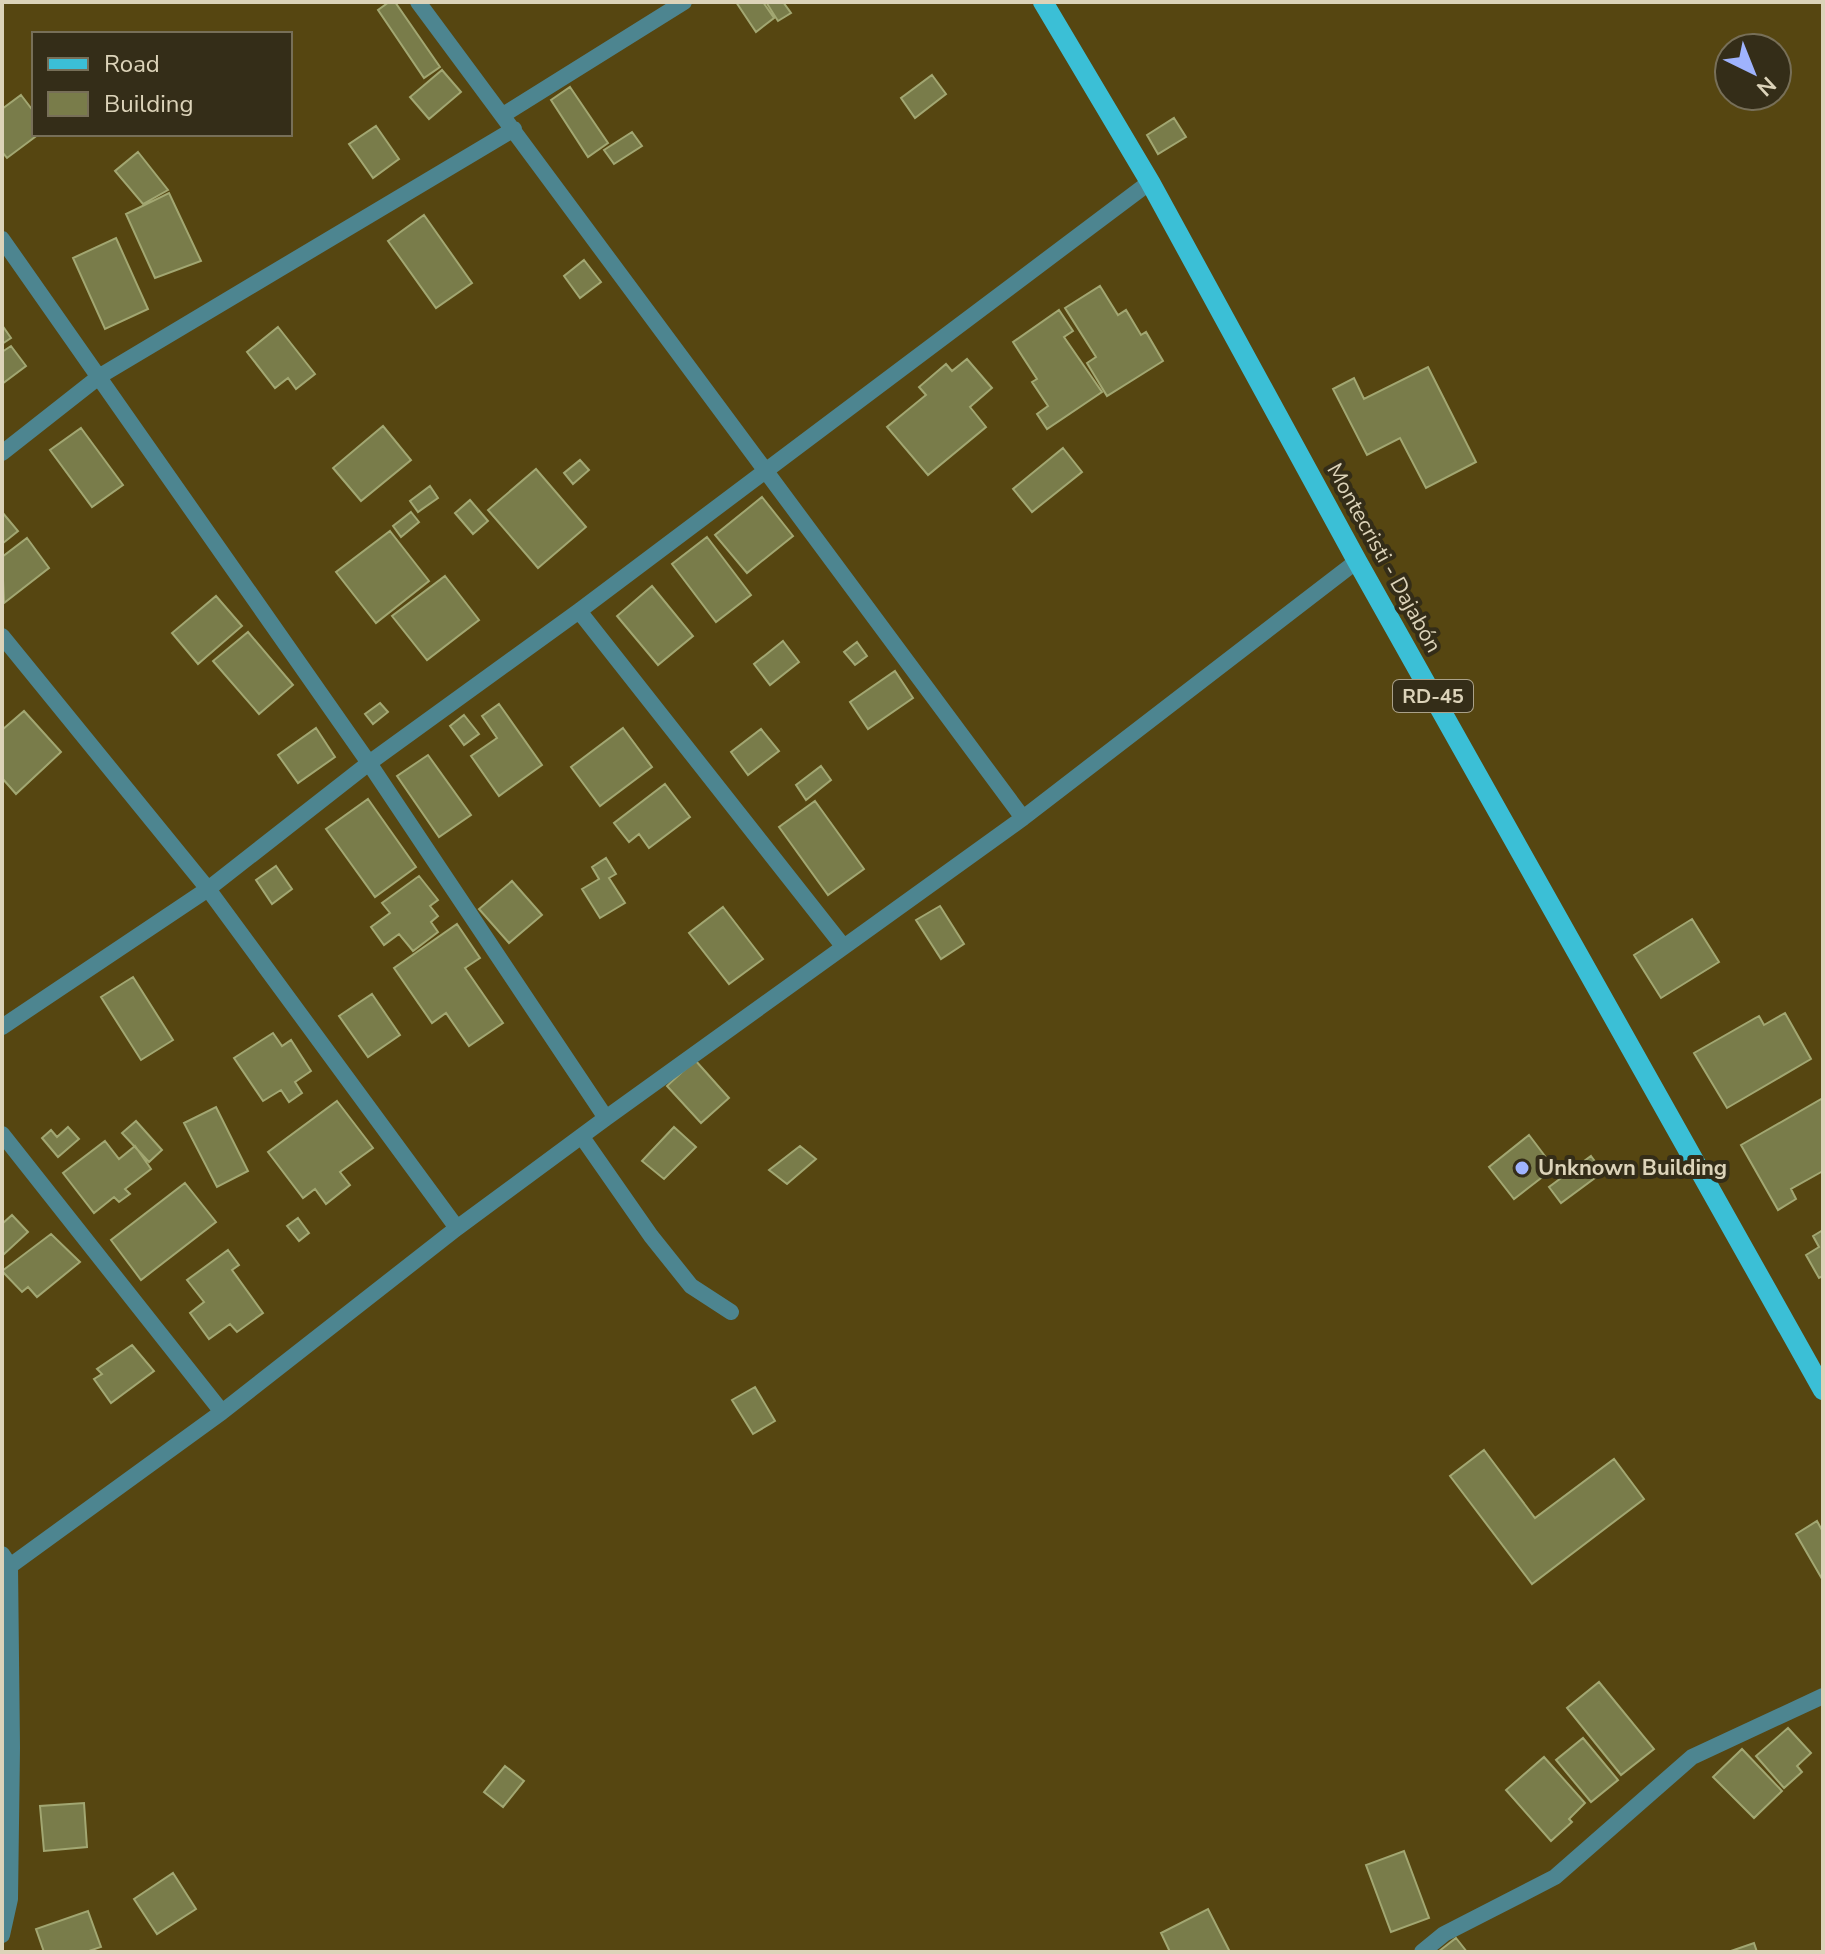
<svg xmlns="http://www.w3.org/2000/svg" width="1825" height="1954" font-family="'Nunito Sans',sans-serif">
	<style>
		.building { fill: #797c4a; stroke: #a2a772; stroke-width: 2 }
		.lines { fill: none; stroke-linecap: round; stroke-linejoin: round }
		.minor { stroke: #4d8590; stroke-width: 16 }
		.primary { stroke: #3bbfd6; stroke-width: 20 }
		.poi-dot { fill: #9fb3fd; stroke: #342d18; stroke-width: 3 }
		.labels { text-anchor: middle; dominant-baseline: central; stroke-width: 8; stroke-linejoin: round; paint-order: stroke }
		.shield { fill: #342d18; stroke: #aaa189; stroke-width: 2 }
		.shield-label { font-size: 20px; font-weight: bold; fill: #dcd3b9 }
		.street-label { font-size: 22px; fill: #dcd3b9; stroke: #342d18 }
		.poi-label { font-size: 22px; font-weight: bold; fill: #dcd3b9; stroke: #342d18; text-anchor: start }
	</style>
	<rect width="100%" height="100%" fill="#564611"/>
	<path class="building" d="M389 2H395L440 67 424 78 378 10Z
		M736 2H763L774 18 756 32Z
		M766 2H783L791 13 778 21Z
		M442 70 461 92 429 119 410 97Z
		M932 75 946 94 915 118 901 98Z
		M570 87 608 143 588 157 551 100Z
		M21 95 34 112V134H39L7 158 2 152V109Z
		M1174 118 1186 137 1158 154 1147 135Z
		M376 126 399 159 373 178 349 144Z
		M632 132 642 146 614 164 604 150Z
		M138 152 168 190 143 204 115 171Z
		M169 193 201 261 155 278 126 214Z
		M424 215 472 283 436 308 388 241Z
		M116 238 148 309 105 329 73 258Z
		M584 260 601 282 580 298 564 276Z
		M1100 286 1118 315 1126 310 1141 335 1146 332 1163 361 1107 396 1087 363 1096 357 1065 308Z
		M1059 310 1073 331 1064 337 1102 392 1047 429 1037 414 1048 406 1032 382 1037 379 1013 342Z
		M2 325 11 338 2 344Z
		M278 327 315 374 296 389 288 378 275 388 247 352Z
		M11 346 26 366 2 384V352Z
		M967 359 992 388 970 407 986 427 928 475 887 427 926 395 919 387 946 364 952 371Z
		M1428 367 1476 462 1426 488 1400 438 1367 455 1333 389 1354 378 1364 399Z
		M383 426 411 460 361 501 333 468Z
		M81 428 123 485 92 507 50 450Z
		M1063 448 1082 472 1032 512 1013 489Z
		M580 460 589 470 573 484 564 473Z
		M536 469 586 527 538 568 488 510Z
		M430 486 438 498 418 512 410 501Z
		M762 497 793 536 747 573 715 535Z
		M470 500 488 521 473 534 455 513Z
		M2 512 18 531 2 544Z
		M411 512 419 522 401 537 393 526Z
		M390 531 429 581 376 623 336 572Z
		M707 537 751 595 716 622 672 564Z
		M27 538 49 568 4 603 2 557Z
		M445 576 479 620 427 660 392 616Z
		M652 586 693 636 658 665 617 616Z
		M216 596 242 626 198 664 172 633Z
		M248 632 293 685 259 714 213 661Z
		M783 641 799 662 770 685 754 664Z
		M857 642 867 656 855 665 844 652Z
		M895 671 913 698 868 729 850 702Z
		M380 703 388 712 373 724 365 714Z
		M499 704 542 765 499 796 471 756 497 738 482 716Z
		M24 711 61 752 16 794 2 778V730Z
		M464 715 479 734 464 745 450 726Z
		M316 728 335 757 298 783 278 755Z
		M623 728 652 767 600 806 571 767Z
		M761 729 779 751 748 775 731 752Z
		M428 755 471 815 439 837 397 776Z
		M821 766 831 780 806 800 796 785Z
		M665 784 690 817 649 848 639 834 629 842 614 823Z
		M368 799 416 867 375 897 326 829Z
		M815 801 864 869 828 895 779 827Z
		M606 858 616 874 609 878 625 903 600 918 582 889 599 879 592 867Z
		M276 866 292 889 272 904 256 880Z
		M419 876 438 900 430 906 438 916 431 922 438 932 413 951 399 934 384 945 371 927 390 913 382 903Z
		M512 881 542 915 509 943 479 909Z
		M940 906 964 944 941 959 916 920Z
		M723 907 763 959 729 984 689 933Z
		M1692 919 1719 962 1661 998 1634 955Z
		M457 924 480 958 465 968 503 1023 469 1046 446 1013 432 1023 394 968Z
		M133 977 173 1040 141 1060 101 997Z
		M372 994 400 1035 368 1057 339 1016Z
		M1785 1013 1811 1059 1727 1108 1694 1053 1759 1016 1764 1025Z
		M273 1033 282 1046 291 1040 311 1071 295 1082 302 1093 289 1102 281 1090 263 1101 234 1058Z
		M695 1060 729 1098 701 1123 667 1086Z
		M1823 1098V1171L1791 1189 1796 1199 1778 1210 1741 1145Z
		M337 1101 373 1148 340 1172 350 1185 326 1204 315 1189 303 1198 268 1152Z
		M216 1107 248 1171 217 1187 184 1123Z
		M136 1121 162 1150 149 1162 122 1133Z
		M68 1127 79 1139 58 1157 42 1138 51 1130 57 1137Z
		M674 1127 696 1147 664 1179 642 1161Z
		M1529 1135 1554 1168 1514 1199 1489 1167Z
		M105 1141 119 1159 135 1146 151 1169 125 1189 130 1194 119 1202 114 1197 94 1213 63 1173Z
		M800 1146 816 1159 787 1184 769 1170Z
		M1591 1156 1603 1172 1561 1203 1549 1187Z
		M185 1183 216 1222 141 1280 111 1240Z
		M12 1215 28 1232 2 1256V1224Z
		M298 1218 309 1233 299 1241 287 1226Z
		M1823 1230V1276L1819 1278 1806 1255 1819 1247 1813 1236Z
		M51 1234 80 1262 37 1297 28 1287 22 1292 2 1271Z
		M228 1250 239 1265 232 1270 263 1313 237 1332 230 1324 209 1339 190 1313 204 1302 187 1280Z
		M132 1345 154 1371 111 1403 94 1379 102 1374 97 1369Z
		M755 1387 775 1421 753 1434 732 1400Z
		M1484 1450 1535 1518 1614 1459 1644 1499 1532 1584 1450 1476Z
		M1817 1521 1823 1532 1822 1579 1796 1534Z
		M1599 1682 1654 1749 1621 1775 1567 1708Z
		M1788 1728 1811 1753 1797 1766 1802 1772 1784 1788 1756 1756Z
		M1583 1738 1618 1780 1591 1802 1556 1760Z
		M1742 1749 1782 1791 1754 1818 1713 1777Z
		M1544 1757 1585 1803 1569 1819 1572 1822 1551 1841 1506 1790Z
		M505 1766 524 1781 503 1807 484 1792Z
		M84 1803 87 1847 44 1851 40 1806Z
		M1404 1851 1429 1918 1391 1932 1366 1865Z
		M173 1873 196 1909 157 1934 134 1899Z
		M1208 1909 1230 1952H1170L1161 1933Z
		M88 1911 101 1947 86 1952H44L36 1929Z
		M1456 1938 1467 1952H1438Z
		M1754 1943 1757 1952H1728Z"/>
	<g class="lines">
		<path class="minor" d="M418 2 1023 818
			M503 115 684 2
			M2 239 369 763 606 1118
			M2 453 100 376 514 129
			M579 611 843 946
			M2 636 208 889 457 1228
			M2 1027 208 889 369 763 579 611 1150 182
			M2 1134 222 1412
			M582 1137 651 1236 691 1286 731 1312
			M2 1554 10 1566 12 1748 10 1899 2 1935
			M10 1566 222 1412 457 1228 606 1118 1023 818 1357 561
			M1422 1952 1444 1934 1555 1877 1692 1757 1823 1696"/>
		<path class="primary" d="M1043 2 1150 182 1357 561 1823 1390"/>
	</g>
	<circle class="poi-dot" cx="1522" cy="1168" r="8"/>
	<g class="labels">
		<rect class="shield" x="1393" y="680" width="80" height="32" rx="6"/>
		<g class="shield-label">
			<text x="1433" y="696">RD-45</text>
		</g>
		<g class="street-label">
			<text transform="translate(1384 558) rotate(61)">Montecristi - Dajabón</text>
		</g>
		<g class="poi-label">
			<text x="1538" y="1168">Unknown Building</text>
		</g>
	</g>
	<rect width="1825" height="1954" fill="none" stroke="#dcd3b9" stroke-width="8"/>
	<rect x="32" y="32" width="260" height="104" fill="#342d18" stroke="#776f58" stroke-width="2"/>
	<rect x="48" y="58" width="40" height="12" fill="#3bbfd6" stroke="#776f58" stroke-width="2"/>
	<text x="104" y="72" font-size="24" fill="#dcd3b9">Road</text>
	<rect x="48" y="92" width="40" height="24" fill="#797c4a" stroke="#776f58" stroke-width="2"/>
	<text x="104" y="112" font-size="24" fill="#dcd3b9">Building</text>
	<g transform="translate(1753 72) rotate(137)"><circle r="38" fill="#342d18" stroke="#776f58" stroke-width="2"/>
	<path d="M0-6L14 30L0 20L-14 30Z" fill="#9fb3fd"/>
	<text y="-12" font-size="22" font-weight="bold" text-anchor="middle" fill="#dcd3b9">N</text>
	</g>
</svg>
